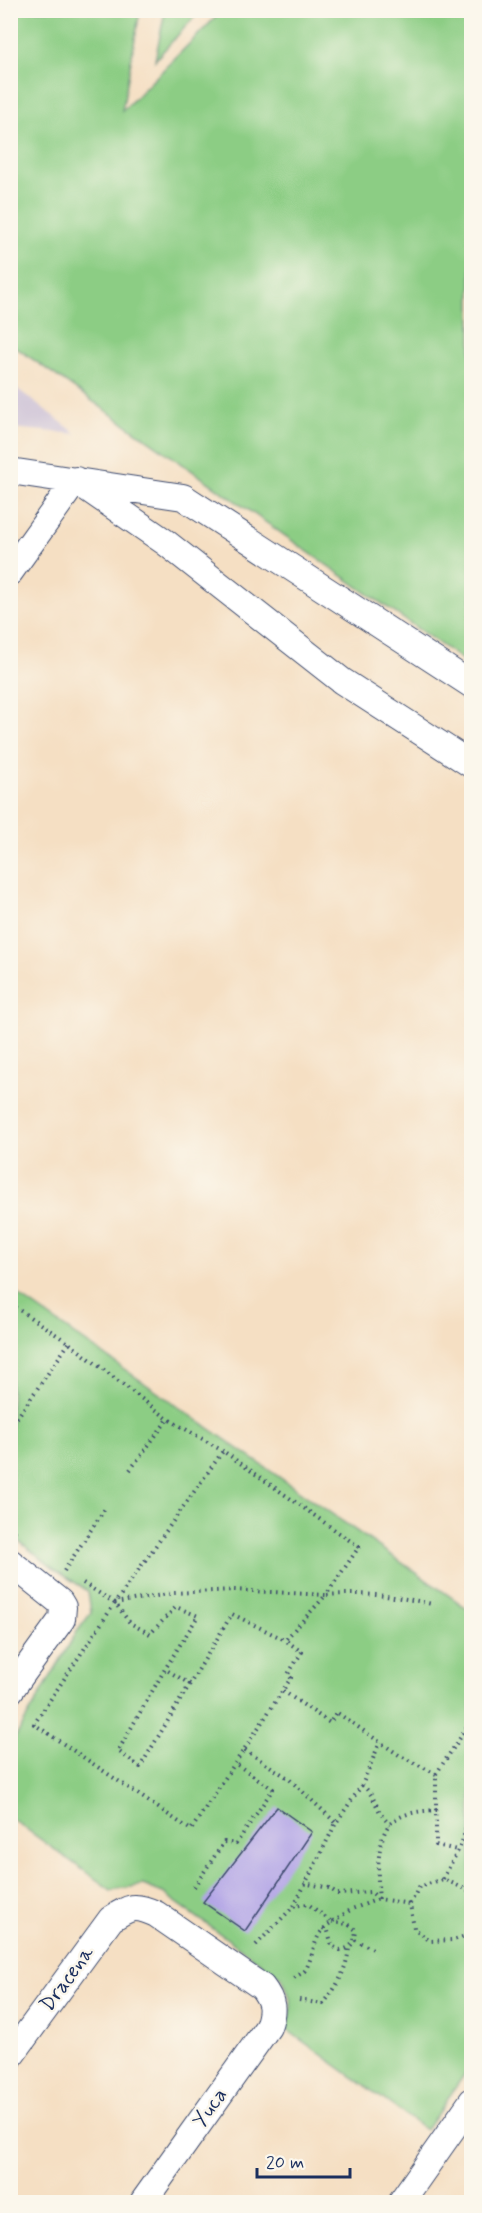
<svg xmlns="http://www.w3.org/2000/svg" width="482" height="2213" font-family="Mynerve,sans-serif">
	<style>
		.industrial { fill: #cbbfd5 }
		.green { fill: #8ccd84; stroke: #547e71; stroke-width: 1.5 }
		.building { fill: #b2a5e6 }
		.lines { fill: none; stroke-linecap: round; stroke-linejoin: round }
		.minor-casing { stroke: #3c496d; stroke-width: 28 }
		.path { stroke: #3c496d; stroke-width: 4; stroke-dasharray: 1.5 4.5; stroke-linecap: butt }
		.minor { stroke: #fff; stroke-width: 26 }
		.labels { text-anchor: middle; dominant-baseline: central; stroke-width: 5; stroke-linejoin: round; paint-order: stroke }
		.street-label { font-size: 21px; fill: #1b2f5e; stroke: #fbf7ec }
	</style>
	<rect width="100%" height="100%" fill="#fbf7ec"/>
	<filter id="ink" filterUnits="userSpaceOnUse"><feTurbulence type="fractalNoise" baseFrequency=".0167" numOctaves="2"/><feDisplacementMap in="SourceGraphic" scale="12" xChannelSelector="R" yChannelSelector="G"/><feConvolveMatrix kernelMatrix="1 2 1 2 8 2 1 2 1" color-interpolation-filters="sRGB"/></filter>
	<filter id="wash" filterUnits="userSpaceOnUse"><feTurbulence type="fractalNoise" baseFrequency=".008" numOctaves="4" result="noise"/><feDisplacementMap in="SourceGraphic" scale="24" xChannelSelector="R" yChannelSelector="G"/><feGaussianBlur stdDeviation="1.35" result="paint"/><feColorMatrix in="noise" values="0 0 0 0 0 0 0 0 0 0 0 0 0 0 0 0 0 1.4 0 .05"/><feComposite in="paint" operator="in"/></filter>
	<g filter="url(#wash)">
		<rect width="100%" height="100%" fill="#f5dfc3"/>
		<path class="industrial" d="M10 384H11L77 434 11 428Z"/>
		<path class="green" d="M11 10 140 11 122 111 222 11H471V666L11 344Z
			M165 11H200L155 60Z
			M11 1290 471 1611V2065L426 2130 286 2029C295 2009 291 1997 282 1978L163 1893 143 1885 111 1890 11 1818V1745L76 1633 91 1613 88 1591 54 1569 11 1535Z"/>
		<g id="blocks">
			<path class="building" d="M277 1807 312 1832 245 1931 203 1902Z"/>
		</g>
	</g>
	<g filter="url(#ink)">
		<use href="#blocks" fill-opacity="0" stroke="#3c496d" stroke-width="1.5"/>
		<g class="lines">
			<g class="minor-casing">
				<path id="minor" d="M10 471 183 497 472 685
					M81 484 165 542 342 681 472 765
					M10 572 76 480
					M10 1562 60 1602 63 1607 62 1619 10 1691
					M10 2057 111 1919C130 1907 134 1904 156 1914L262 1987C273 2001 274 2010 268 2027L143 2202
					M401 2202 472 2101"/>
			</g>
			<path class="path" d="M10 1304 69 1343 168 1419 223 1451
				M10 1428 69 1343
				M130 1470 168 1419
				M10 1528 19 1535
				M64 1571 106 1507
				M83 1583 115 1603 130 1623 150 1634 176 1607 198 1616 165 1669
				M115 1603 174 1593 234 1590 326 1595 359 1547 223 1451 115 1603 34 1724 191 1830 291 1678 288 1674 302 1652 285 1640 326 1595C363 1592 396 1596 432 1604
				M190 1684 165 1669 118 1751 140 1767 232 1614 285 1640
				M283 1691 330 1723 336 1712 399 1755 436 1774V1845L457 1850
				M245 1750 288 1778 335 1822
				M436 1774 472 1720
				M362 1785C378 1798 375 1812 390 1824
				M443 1879C449 1866 458 1853 463 1839 467 1826 466 1811 472 1800
				M304 1883 329 1888 338 1894 371 1892 379 1899 410 1904
				M194 1887 224 1842 236 1844 273 1789 236 1764
				M379 1899C377 1880 376 1835 392 1822 405 1812 421 1811 437 1810
				M472 1903 468 1890 443 1879 419 1887 410 1904 414 1928 430 1941 453 1940 472 1934
				M333 1921 352 1909 379 1899
				M323 1928 328 1931 332 1946 340 1950C352 1948 355 1942 356 1930L348 1924 332 1922
				M355 1940 375 1950
				M256 1945 294 1906 336 1823 362 1785 380 1742
				M294 1978C298 1975 304 1973 306 1969 316 1950 312 1935 332 1922L308 1904 294 1906
				M299 2000 323 2004C337 1987 346 1971 349 1948"/>
			<use href="#minor" class="minor"/>
		</g>
	</g>
	<g class="labels">
		<g class="street-label">
			<text transform="translate(67 1979) rotate(-54)">Dracena</text>
			<text transform="translate(210 2108) rotate(-54)">Yuca</text>
		</g>
	</g>
	<rect width="482" height="2213" fill="none" stroke="#fbf7ec" stroke-width="36"/>
	<path d="M257 2168v9h93v-9" fill="none" stroke="#1b2f5e" stroke-width="3"/>
	<text x="266" y="2168" font-size="18" fill="#1b2f5e" stroke="#fbf7ec" stroke-width="4.5" paint-order="stroke">20 m</text>
</svg>
